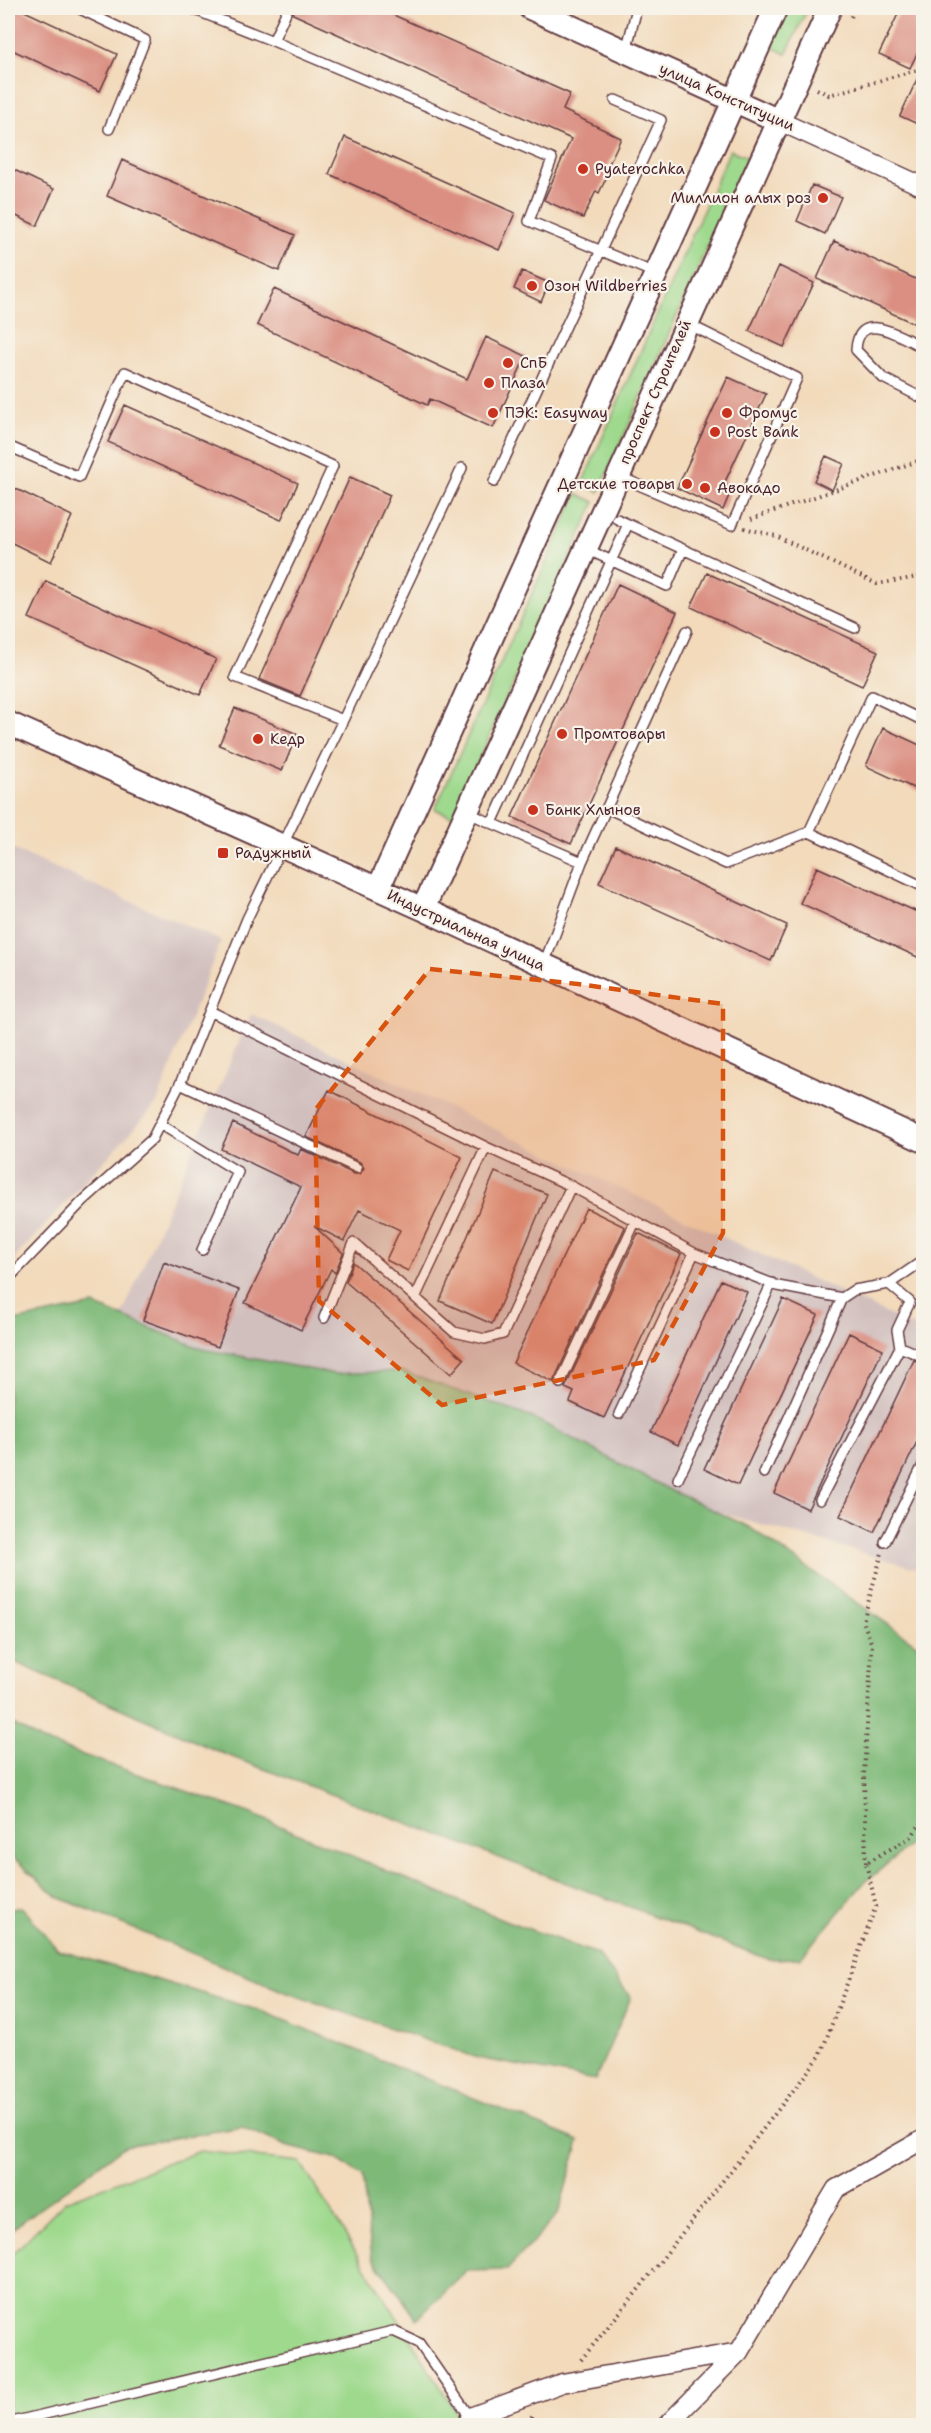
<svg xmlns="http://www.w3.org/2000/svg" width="931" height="2433" font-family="'Shantell Sans',sans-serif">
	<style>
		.industrial { fill: #d1bfbe }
		.green { fill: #9ed98d; stroke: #747c5c; stroke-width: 1.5 }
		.forest { fill: #7eb978; stroke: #646c52; stroke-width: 1.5 }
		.building { fill: #da8f82 }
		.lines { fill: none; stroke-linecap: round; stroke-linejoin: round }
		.service-casing { stroke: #633b41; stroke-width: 12 }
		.minor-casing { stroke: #633b41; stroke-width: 21 }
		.tertiary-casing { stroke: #633b41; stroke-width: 26 }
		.path { stroke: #633b41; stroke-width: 4; stroke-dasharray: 1.5 4.5; stroke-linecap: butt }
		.service { stroke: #fff; stroke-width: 9 }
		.minor { stroke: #fff; stroke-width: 18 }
		.tertiary { stroke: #fff; stroke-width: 22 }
		.marked { fill: #d8530f; fill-opacity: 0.2; stroke: #d8530f; stroke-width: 4.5; stroke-dasharray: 12 8; stroke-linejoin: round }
		.poi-dot { fill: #c8321e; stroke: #f7f3e8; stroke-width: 2 }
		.labels { text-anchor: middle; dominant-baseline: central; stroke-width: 4.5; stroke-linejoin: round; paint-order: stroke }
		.street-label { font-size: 15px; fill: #4a1f2b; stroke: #f7f3e8 }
		.poi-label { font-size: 15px; fill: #4a1f2b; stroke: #f7f3e8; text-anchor: start }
	</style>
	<rect width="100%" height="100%" fill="#f7f3e8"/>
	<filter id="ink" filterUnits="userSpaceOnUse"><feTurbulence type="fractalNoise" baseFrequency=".0167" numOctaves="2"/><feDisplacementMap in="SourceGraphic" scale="12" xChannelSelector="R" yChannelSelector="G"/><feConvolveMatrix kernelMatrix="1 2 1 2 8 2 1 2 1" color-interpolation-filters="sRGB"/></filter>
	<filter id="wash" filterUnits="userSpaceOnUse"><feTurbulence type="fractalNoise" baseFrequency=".008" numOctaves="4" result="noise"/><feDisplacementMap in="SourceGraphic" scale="24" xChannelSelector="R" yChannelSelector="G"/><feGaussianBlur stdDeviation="1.35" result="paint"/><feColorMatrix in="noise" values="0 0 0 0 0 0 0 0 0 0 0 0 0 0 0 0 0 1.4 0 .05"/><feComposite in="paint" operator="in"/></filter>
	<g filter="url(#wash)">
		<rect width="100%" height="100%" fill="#f2dabb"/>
		<path class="industrial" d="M8 847 221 941 156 1105 8 1265Z
			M251 1014 923 1331V1570L111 1341Z"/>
		<path class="green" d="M788 8H808L786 54 770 46Z
			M730 150 747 157 599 492 582 484Z
			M577 494 595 502 453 817 435 809Z
			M200 2151 300 2162 459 2417 450 2426H8V2259L65 2201Z"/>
		<path class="forest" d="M94 1305 202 1349 335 1374 401 1371 533 1418 668 1489 749 1527 923 1649V1834L862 1885 800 1958 768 1959 224 1754 8 1659V1322Z
			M8 1721 40 1740 249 1813 507 1921 597 1954 631 1997 595 2080 478 2058 285 1992 58 1897 8 1853Z
			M22 1907 58 1950 264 2012 579 2141 558 2214 507 2270 467 2271 417 2319 372 2257 362 2175 335 2158 286 2146 242 2127 125 2146 8 2232V1910Z"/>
		<g id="blocks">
			<path class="building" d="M8 8H18L117 54 100 91 8 48Z
				M295 8H378L570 94 563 110 621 138 607 168 610 170 599 193 596 191 583 218 544 200 571 139 293 14Z
				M901 8H924V39L910 68 879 54Z
				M924 64V127L900 116Z
				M345 137 515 213 499 250 329 174Z
				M122 160 295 235 279 271 107 196Z
				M8 167 54 189 37 226 8 212Z
				M812 185 841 197 825 234 797 221Z
				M834 241 924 283V328L817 279Z
				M779 266 814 283 784 347 749 331Z
				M522 271 549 283 541 302 514 289Z
				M274 289 467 379 486 337 526 356 493 428 430 399 427 405 257 325Z
				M728 377 766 394 724 484 732 488 723 510 677 488Z
				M125 405 298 483 281 520 108 442Z
				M826 456 844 464 832 490 814 481Z
				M350 477 390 495 300 696 259 679Z
				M8 485 72 516 51 562 8 541Z
				M707 573 878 651 862 686 691 607Z
				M46 581 216 659 200 695 29 618Z
				M618 584 677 612 571 844 512 817Z
				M235 708 297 734 282 771 219 745Z
				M883 728 924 747V793L866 766Z
				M616 846 787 925 771 961 599 883Z
				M817 867 924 915V960L800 903Z
				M329 1090 462 1157 408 1271 386 1260 400 1230 359 1210 344 1241 314 1226 343 1253 335 1273 331 1269 301 1330 245 1303 301 1187 221 1149 233 1123 298 1155 301 1149 354 1174H360L364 1168 360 1162 306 1137Z
				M495 1172 547 1194 492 1324 440 1301Z
				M586 1208 625 1227 553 1382 513 1363Z
				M638 1233 681 1254 604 1418 570 1402 574 1392 565 1388Z
				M164 1262 239 1290 218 1347 143 1320Z
				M353 1262 464 1359 451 1374 346 1282Z
				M721 1280 747 1292 678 1445 651 1432Z
				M783 1299 818 1315 738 1485 704 1469Z
				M849 1333 883 1349 808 1509 774 1493Z
				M914 1360 924 1364V1427L874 1532 840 1516Z"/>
		</g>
	</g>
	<g filter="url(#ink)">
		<use href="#blocks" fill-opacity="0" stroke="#633b41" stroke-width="1.5"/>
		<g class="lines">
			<g class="service-casing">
				<path id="service" d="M78 8 145 40 109 129
					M190 8 273 41 288 8
					M273 41 552 159 529 221 655 273
					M626 51 637 8
					M924 348C903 338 858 307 856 350L883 378 924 399
					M8 446 79 477 125 372 333 466 235 677 343 720 247 919 180 1084 152 1139 82 1202 8 1279
					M618 476 732 525 797 378 688 324
					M494 482 661 120 615 100
					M617 519 628 524
					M586 549 667 586 683 549
					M343 720 462 468
					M607 808 726 864 809 832 872 696 924 721
					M466 812 582 862 687 631
					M492 823 628 524 855 628
					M809 832 924 887
					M544 964 582 862
					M210 1011 486 1147 571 1186 694 1253 778 1286 842 1298 854 1290 889 1284 921 1262 924 1257
					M180 1084 357 1168
					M160 1124 238 1172 202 1250
					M889 1284 910 1302 897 1330 900 1347 924 1357
					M416 1296 486 1147
					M324 1318 354 1243 454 1332 485 1339 503 1334 571 1186
					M560 1383 635 1222
					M619 1414 694 1253
					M764 1473 842 1298
					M678 1479 772 1283
					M820 1500 900 1347
					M885 1542 924 1463
					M16 2421 393 2331 419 2343 470 2417 457 2426"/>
			</g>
			<g class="minor-casing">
				<path id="minor" d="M777 120 924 187
					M470 2417 562 2383 739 2352
					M666 2426 739 2352 836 2189 924 2139"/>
			</g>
			<g class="tertiary-casing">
				<path id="tertiary" d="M530 8 777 120
					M8 723 423 909 924 1141
					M378 889 776 8
					M423 909 830 8"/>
			</g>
			<path class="path" d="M851 17 855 8
				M817 89 829 95 924 68
				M751 519 924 459
				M744 528 776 536 877 584 924 576
				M866 1863 864 1774 872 1645 863 1621 882 1553
				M581 2360 638 2290 820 2056 876 1906 866 1863 911 1837 924 1819
				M523 2426 533 2415"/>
			<use href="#service" class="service"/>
			<use href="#minor" class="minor"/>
			<use href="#tertiary" class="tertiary"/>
		</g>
	</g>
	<path class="marked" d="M430 969 578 984 723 1004V1233L654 1360 442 1405 319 1301 315 1110Z"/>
	<g class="poi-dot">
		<circle cx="583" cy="169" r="6"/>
		<circle cx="823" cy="198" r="6"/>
		<circle cx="532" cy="286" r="6"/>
		<circle cx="508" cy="363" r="6"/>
		<circle cx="489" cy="383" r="6"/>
		<circle cx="493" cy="413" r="6"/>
		<circle cx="727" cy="413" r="6"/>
		<circle cx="715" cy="432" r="6"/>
		<circle cx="687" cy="484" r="6"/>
		<circle cx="705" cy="488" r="6"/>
		<circle cx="562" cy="734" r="6"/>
		<circle cx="258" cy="739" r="6"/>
		<circle cx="533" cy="810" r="6"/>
		<rect x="217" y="847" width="12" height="12" rx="3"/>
	</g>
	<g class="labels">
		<g class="street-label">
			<text transform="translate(727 97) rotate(24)">улица Конституции</text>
			<text transform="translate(655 392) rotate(-66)">проспект Строителей</text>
			<text transform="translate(466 930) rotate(25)">Индустриальная улица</text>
		</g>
		<g class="poi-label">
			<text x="595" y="169">Pyaterochka</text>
			<text x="811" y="198" text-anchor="end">Миллион алых роз</text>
			<text x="544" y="286">Озон Wildberries</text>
			<text x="520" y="363">СпБ</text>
			<text x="501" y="383">Плаза</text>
			<text x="505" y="413">ПЭК: Easyway</text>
			<text x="739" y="413">Фромус</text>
			<text x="727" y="432">Post Bank</text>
			<text x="675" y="484" text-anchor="end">Детские товары</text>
			<text x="717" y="488">Авокадо</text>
			<text x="574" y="734">Промтовары</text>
			<text x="270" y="739">Кедр</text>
			<text x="545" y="810">Банк Хлынов</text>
			<text x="235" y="853">Радужный</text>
		</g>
	</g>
	<rect width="931" height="2433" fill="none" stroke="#f7f3e8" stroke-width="30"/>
</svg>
